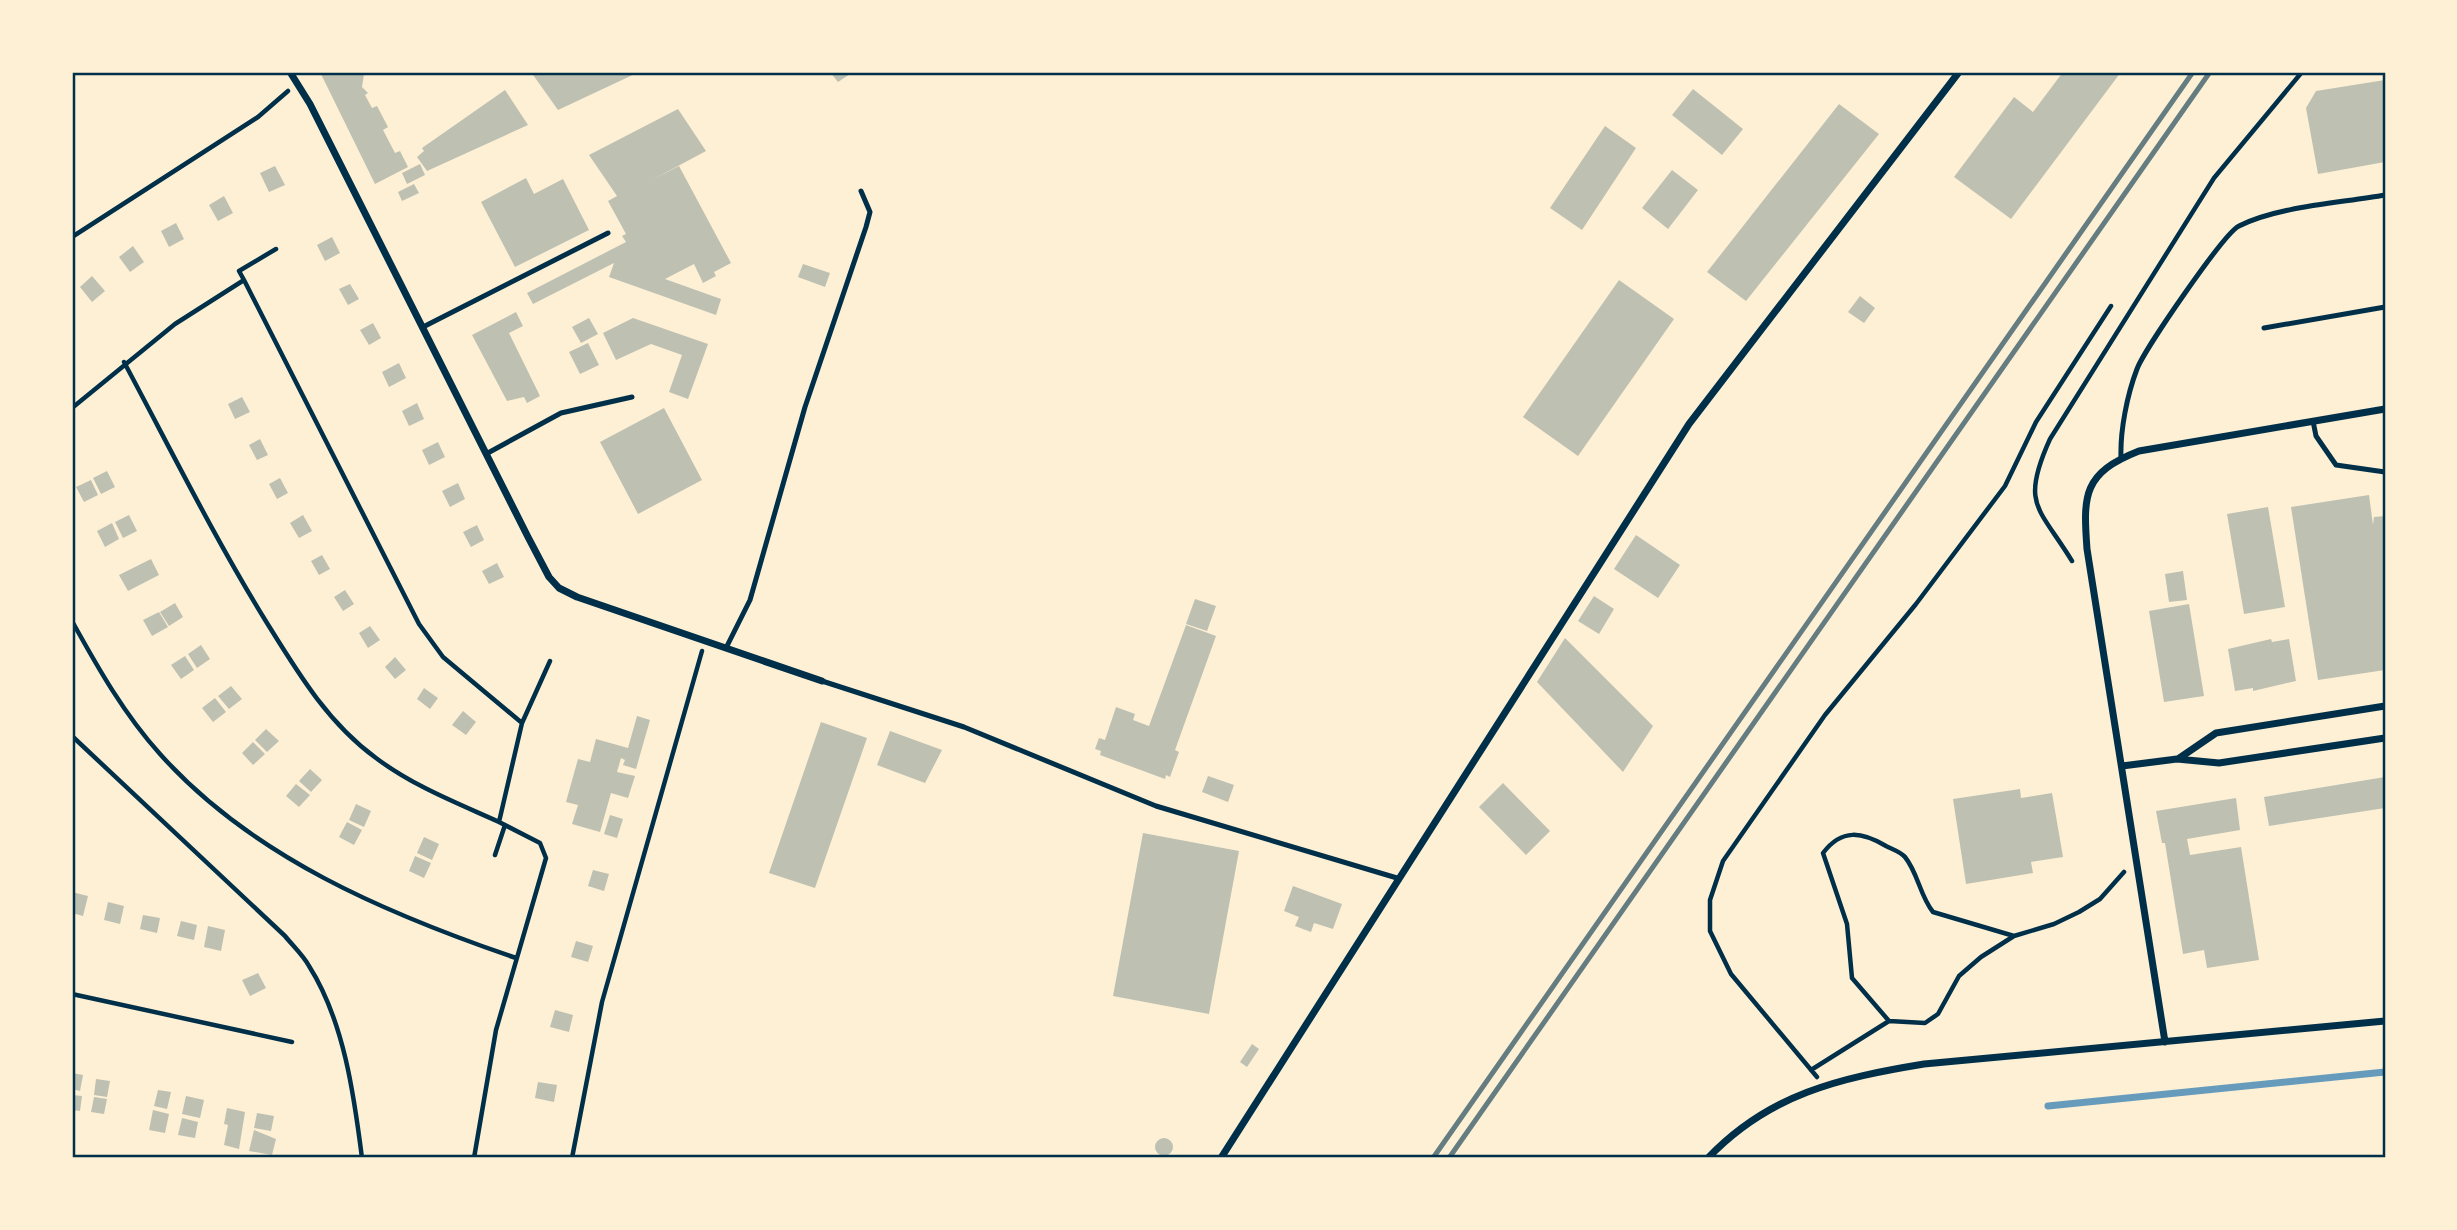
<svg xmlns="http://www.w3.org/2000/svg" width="2457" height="1230" font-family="Rubik,sans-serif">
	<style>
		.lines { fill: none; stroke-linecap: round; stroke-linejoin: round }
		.stream { stroke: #669bbc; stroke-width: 7 }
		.building { fill: #bec0b2 }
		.path { stroke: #003049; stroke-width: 4.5 }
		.service { stroke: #003049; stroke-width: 5 }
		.minor { stroke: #003049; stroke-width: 7 }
		.rail { stroke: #657d81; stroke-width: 5 }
		.neatline { fill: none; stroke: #003049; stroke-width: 2.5 }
	</style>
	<rect width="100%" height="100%" fill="#fdf0d5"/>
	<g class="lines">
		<path class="stream" d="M2048 1106 2385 1072"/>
	</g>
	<path class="building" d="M320 72H368L364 74 362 87 368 93 365 95 372 108 377 106 388 127 383 130 395 153 400 151 408 167 375 184Z
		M531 72H639L558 110Z
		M830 72H853L838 82Z
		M2063 72H2121L2011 219 1954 177 2014 97 2033 112Z
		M2385 80V162L2318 174 2306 108 2316 91Z
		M1693 89 1743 129 1722 155 1672 115Z
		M505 90 528 125 427 171 417 157 424 151 422 148Z
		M1839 104 1879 134 1746 301 1707 272Z
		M678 109 706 151 650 181 679 166 731 263 714 272 716 276 703 283 694 264 665 279 721 299 716 315 609 277 614 263 533 304 527 293 626 242 622 236 626 234 608 201 617 196 589 155Z
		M1605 126 1636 148 1582 230 1550 208Z
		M420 164 425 175 407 184 402 173Z
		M275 166 285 185 269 192 260 173Z
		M1672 170 1698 190 1668 229 1642 208Z
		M526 178 534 194 563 179 589 230 515 267 481 202Z
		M414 184 419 193 402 201 398 192Z
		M224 196 233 213 218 221 209 205Z
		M176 223 184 239 169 247 161 231Z
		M332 237 340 253 325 261 317 245Z
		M133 246 144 262 130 272 119 257Z
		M803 264 830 273 825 287 798 277Z
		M92 276 105 291 92 302 80 287Z
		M1619 280 1674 319 1578 456 1523 417Z
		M350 284 359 299 348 305 339 289Z
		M1860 296 1875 308 1864 323 1848 312Z
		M516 312 523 326 509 333 540 396 527 403 524 397 507 401 472 335Z
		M589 318 598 334 581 343 572 327Z
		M633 318 708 344 688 399 669 392 682 355 651 344 616 360 603 333Z
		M373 323 381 338 369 345 360 330Z
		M588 343 599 365 580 374 569 352Z
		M399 363 406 378 389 387 382 372Z
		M242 397 250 412 235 419 228 404Z
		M417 403 424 419 409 426 402 411Z
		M664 408 702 480 638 514 600 442Z
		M260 439 268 455 257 460 249 445Z
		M438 442 445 457 429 465 422 450Z
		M107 471 115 487 101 494 93 478Z
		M280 478 288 493 277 499 269 484Z
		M91 480 98 495 84 502 76 487Z
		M458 483 465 499 450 507 442 491Z
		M2369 495 2373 525 2374 517 2385 516V670L2318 680 2291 507Z
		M2268 507 2285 607 2244 614 2227 514Z
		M129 515 137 531 123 538 115 522Z
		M303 515 312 531 299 538 290 523Z
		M112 523 119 539 105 547 97 531Z
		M477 525 484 540 471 547 463 532Z
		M1636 535 1680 565 1658 598 1614 569Z
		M322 555 330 569 319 575 311 561Z
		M151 559 159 575 128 591 119 575Z
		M497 563 504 577 489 584 482 571Z
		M2183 571 2187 600 2169 602 2165 574Z
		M345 590 354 604 343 611 334 597Z
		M1594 596 1614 609 1599 634 1578 621Z
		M1195 599 1216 606 1207 631 1186 624Z
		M175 603 183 617 169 626 160 612Z
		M2189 604 2204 696 2164 702 2149 611Z
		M159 612 168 627 152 636 143 620Z
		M1186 625 1216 636 1175 750 1179 752 1170 777 1166 775 1165 779 1100 755 1101 751 1095 749 1099 738 1105 740 1116 707 1135 714 1133 720 1149 726Z
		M370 626 380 640 368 648 359 633Z
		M1565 638 1653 726 1623 772 1537 682Z
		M2271 639 2272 642 2289 639 2296 681 2253 691V688L2235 691 2228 649Z
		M201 645 210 659 197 668 188 654Z
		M185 656 194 670 181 679 171 665Z
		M395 657 406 670 395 679 385 667Z
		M231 686 242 699 229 709 218 696Z
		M424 688 438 698 430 709 417 699Z
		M215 698 226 712 213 722 202 708Z
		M463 711 476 722 466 735 452 725Z
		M637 716 650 720 636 769 623 765 625 760 621 758 617 772 635 776 628 798 611 793 600 832 572 824 578 805 566 802 578 759 590 762 596 739 628 748Z
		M821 722 867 738 815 888 769 873Z
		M266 729 279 741 267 752 255 740Z
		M890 731 942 750 925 783 877 765Z
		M253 742 265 754 253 765 242 753Z
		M310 769 322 780 311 792 299 781Z
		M1208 776 1234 785 1228 802 1202 792Z
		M2385 777V808L2269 826 2264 797Z
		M1503 783 1550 831 1526 855 1479 807Z
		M296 784 310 795 299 807 286 796Z
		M2020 789 2021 798 2052 793 2063 857 2031 862 2033 873 1966 884 1953 799Z
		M2236 798 2240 830 2187 839 2190 855 2241 847 2259 960 2207 968 2204 950 2183 954 2165 843H2162L2156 811Z
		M356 804 371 811 364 827 349 820Z
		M610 815 623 819 617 838 604 834Z
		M347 822 362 830 354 845 339 837Z
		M1143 833 1239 851 1209 1014 1113 996Z
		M424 837 439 844 432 860 417 853Z
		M415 856 431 863 424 878 409 871Z
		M593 870 609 874 604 891 588 886Z
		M1293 886 1342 904 1333 929 1314 923 1311 932 1295 926 1299 917 1284 911Z
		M72 892 88 896 83 916 72 913Z
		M108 902 124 906 120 924 104 920Z
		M143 915 160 918 157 933 140 929Z
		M181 921 197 925 194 940 177 936Z
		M208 926 225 930 221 951 204 947Z
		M576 941 593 946 588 962 571 957Z
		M258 973 266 988 250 996 242 980Z
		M555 1010 573 1015 569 1032 550 1027Z
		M1252 1044 1259 1049 1247 1067 1240 1062Z
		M72 1073 83 1075 80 1091 72 1089Z
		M96 1079 110 1081 107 1097 94 1095Z
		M538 1082 557 1085 554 1102 535 1098Z
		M158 1090 171 1092 167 1109 154 1106Z
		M72 1095 82 1096 80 1111 72 1110Z
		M186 1096 204 1100 200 1118 182 1114Z
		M94 1097 107 1099 104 1114 91 1112Z
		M227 1108 245 1112 239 1149 224 1145 228 1125 224 1124Z
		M153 1110 169 1114 165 1133 149 1130Z
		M257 1113 274 1116 271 1131 254 1128Z
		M182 1118 198 1122 195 1138 178 1135Z
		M254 1130 276 1139 272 1155 249 1151Z
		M1155 1147a9 9 0 1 1 18 0a9 9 0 1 1-18 0Z"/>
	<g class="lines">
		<path class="path" d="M72 237 258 117 288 91
			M244 280 419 624 443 657 522 723
			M124 362C171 450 215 539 267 623 298 673 328 723 376 758 413 786 457 803 499 822
			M72 408 175 324 244 280 239 271 276 249
			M2072 561C2039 507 2020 505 2050 439L2214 178 2302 72
			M72 621C98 668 124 714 160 754 252 857 387 914 516 958
			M72 736 285 936C293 946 303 955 309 966 344 1021 354 1095 362 1158
			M495 855 505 825
			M72 994 292 1042
			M1889 1021 1852 978 1847 924 1823 853C1842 828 1862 832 1886 846 1892 849 1901 852 1905 857 1918 873 1920 896 1933 912L2014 936
			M1811 1070 1889 1021 1925 1023 1938 1014 1959 976 1981 957 2014 936 2054 924 2079 912 2100 899 2124 872
			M1817 1077 1731 974 1710 931V900L1723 861 1825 715 1916 604 2005 486 2036 422 2111 306
			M474 1158 496 1030 546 858 540 843 499 822 522 723 550 661
			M572 1158 602 1002 702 651"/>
		<path class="service" d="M423 327 608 233
			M2264 328 2385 307
			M2313 421 2316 436 2336 465 2385 472
			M486 454 561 413 632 397
			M2121 458C2120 431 2127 395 2137 369 2144 350 2224 233 2239 226 2279 206 2341 203 2385 195
			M726 648 750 600 805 407 866 227 870 212 861 191
			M822 681 964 727 1156 806 1397 878"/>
		<path class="minor" d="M290 72 310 104 528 537 549 577 559 588 577 597 822 681
			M2178 759 2216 733 2385 706
			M2122 766 2177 759 2219 763 2385 738
			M2165 1042 2087 549C2083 495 2083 473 2139 451L2385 409
			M1221 1158 1689 424 1959 72
			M1708 1158C1769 1094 1839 1078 1924 1064L2385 1021"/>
		<path class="rail" d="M1433 1158 2193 72
			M1449 1158 2210 72"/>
	</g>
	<rect width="2457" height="1230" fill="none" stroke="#fdf0d5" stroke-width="147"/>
	<rect x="74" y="74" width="2310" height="1082" class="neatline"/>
</svg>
